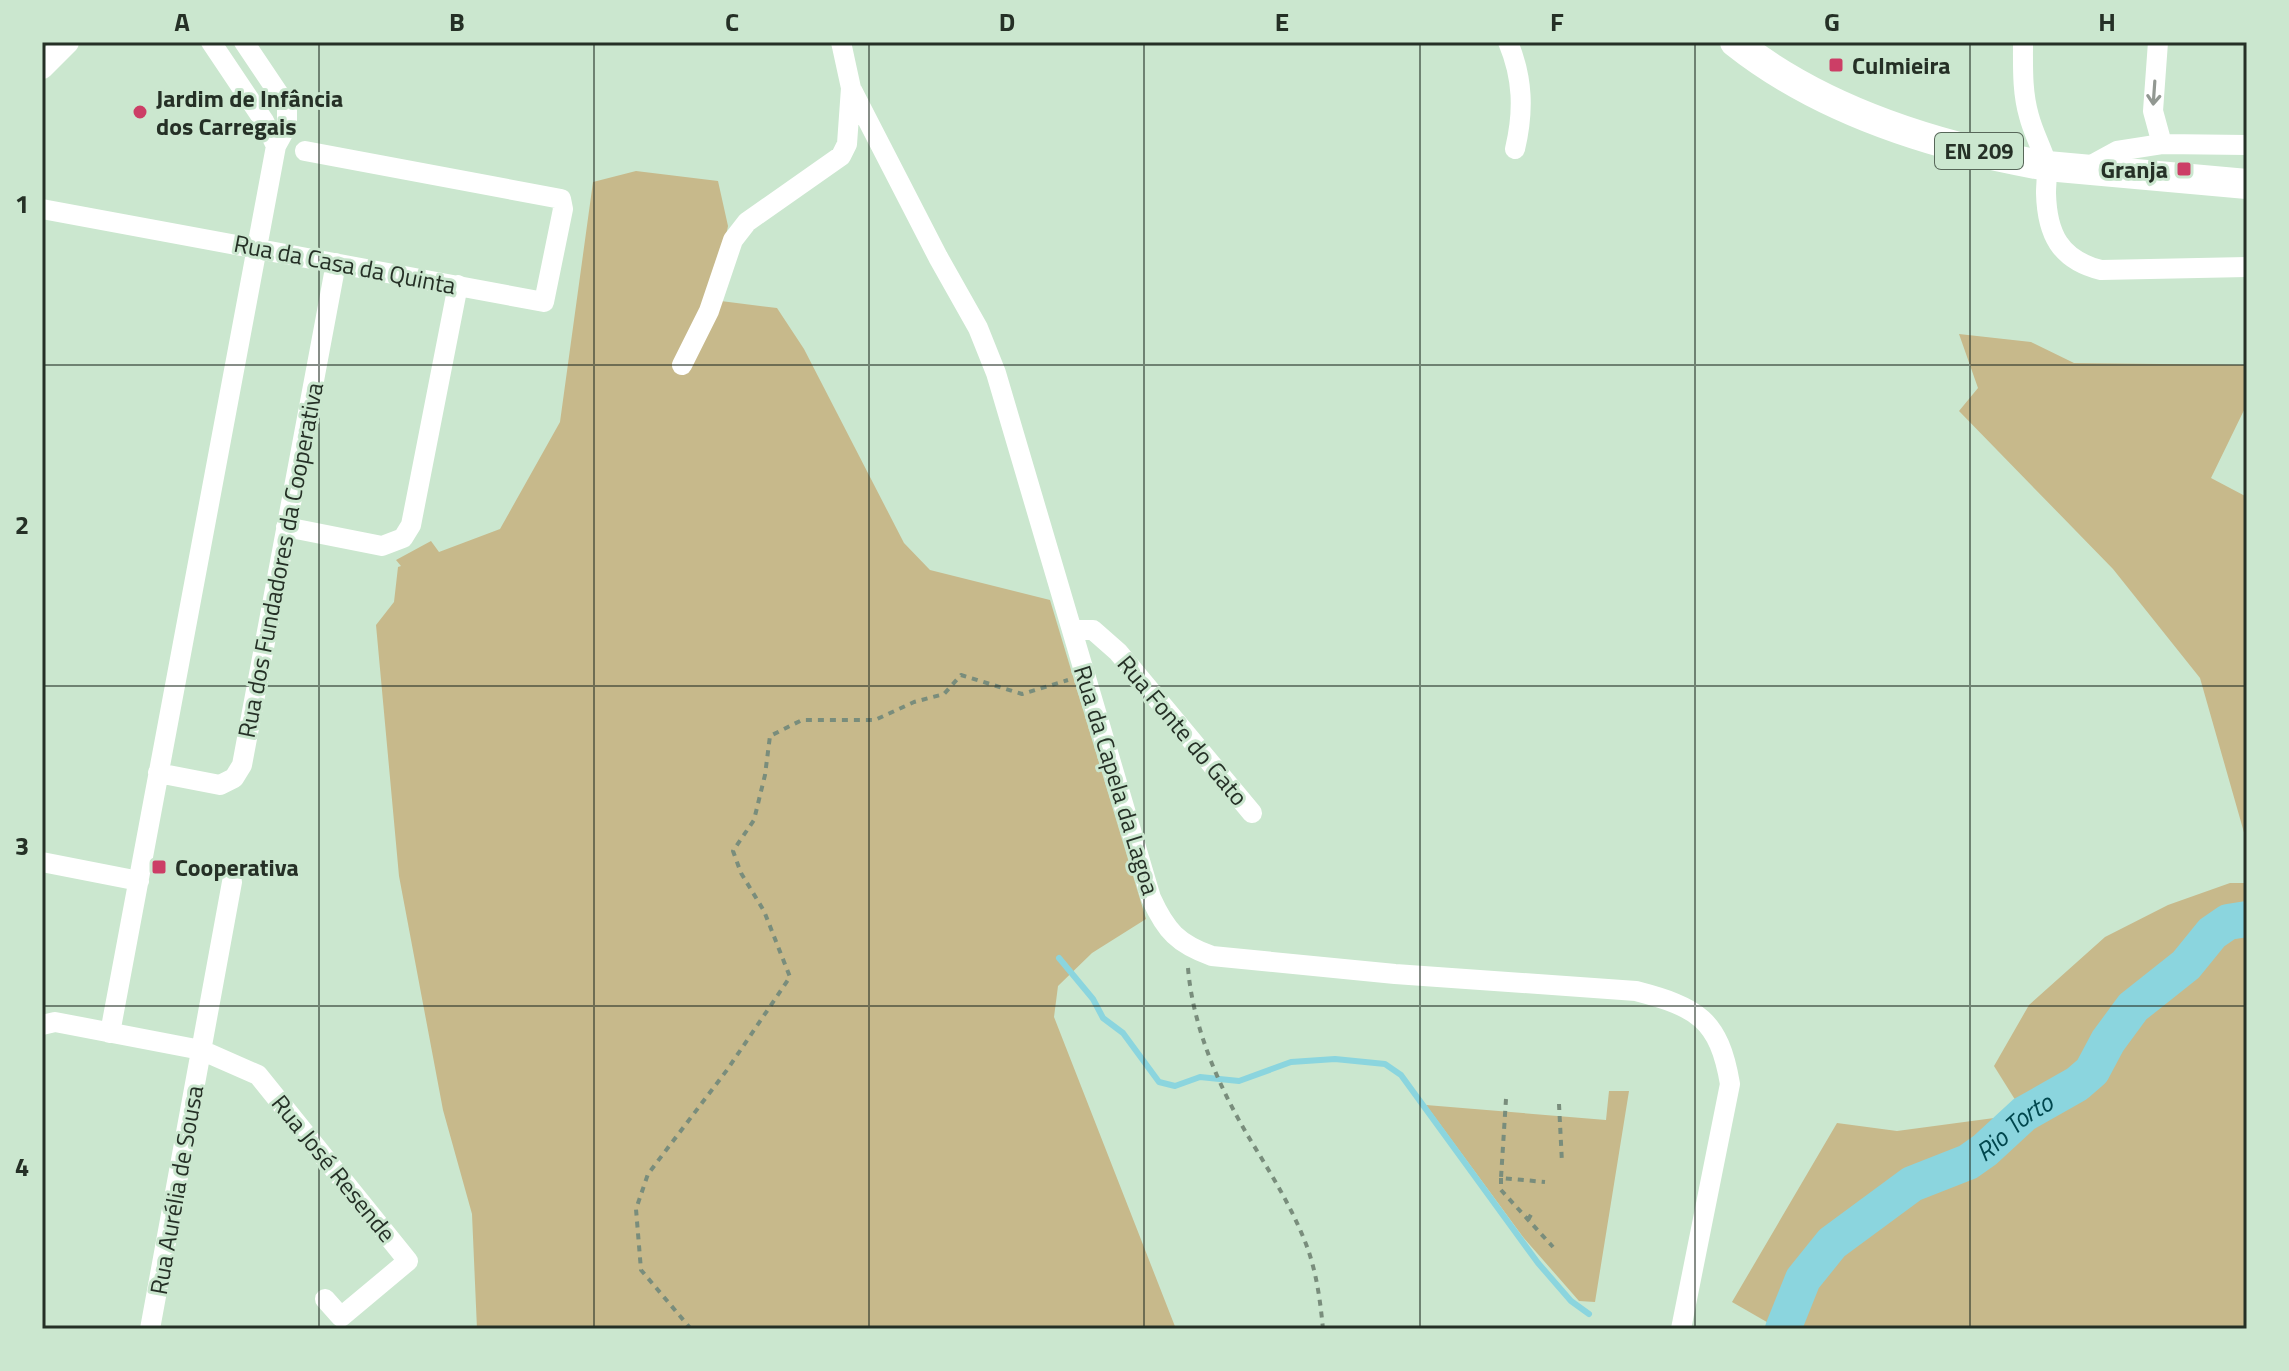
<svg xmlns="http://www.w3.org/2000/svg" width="2289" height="1371" font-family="'Titillium Web',sans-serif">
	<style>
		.green { fill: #c7b98b }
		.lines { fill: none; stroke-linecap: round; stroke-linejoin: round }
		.stream { stroke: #8bd5de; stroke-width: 6 }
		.river { stroke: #8bd5de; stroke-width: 36 }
		.path { stroke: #798d7c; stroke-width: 4; stroke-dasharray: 6 6; stroke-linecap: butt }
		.minor { stroke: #fff; stroke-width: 20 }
		.tertiary { stroke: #fff; stroke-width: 24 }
		.primary { stroke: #fff; stroke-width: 30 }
		.oneway { stroke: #929892 }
		.grid { fill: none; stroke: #253026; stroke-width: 2; stroke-opacity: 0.55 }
		.poi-dot { fill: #cc3e66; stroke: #cbe7cf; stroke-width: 3 }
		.labels { text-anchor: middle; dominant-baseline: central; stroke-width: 6; stroke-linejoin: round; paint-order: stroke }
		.shield { fill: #cbe7cf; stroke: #576759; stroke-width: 2 }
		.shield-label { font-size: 22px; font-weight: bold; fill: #253026 }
		.poi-label { font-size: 24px; font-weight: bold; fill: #253026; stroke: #cbe7cf; text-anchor: start }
		.street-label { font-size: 24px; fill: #253026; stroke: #cbe7cf }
		.water-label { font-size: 26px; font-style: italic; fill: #00474e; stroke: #cbe7cf }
		.neatline { fill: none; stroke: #253026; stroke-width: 3 }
		.grid-label { font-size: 26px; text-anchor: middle; font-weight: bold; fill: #253026 }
	</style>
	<rect width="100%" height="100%" fill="#cbe7cf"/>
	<path class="green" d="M636 171 718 181 728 226 713 300 777 308 804 349 904 543 930 570 1050 600 1146 919 1092 953 1058 986 1054 1017 1176 1329H477L472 1214 443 1110 399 876 376 625 394 602 398 567 401 566 396 560 431 541 439 552 500 529 560 422 593 182Z
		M1959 334 2031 342 2074 363 2247 365V404L2211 478 2247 497V843L2200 678 2113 569 1959 411 1978 388Z
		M2230 883H2247V1329H1779L1732 1302 1837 1123 1897 1131 2024 1114 1994 1066 2029 1005 2105 937 2168 905Z
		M1609 1091H1629L1595 1302 1579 1301 1523 1237 1426 1105 1606 1120Z"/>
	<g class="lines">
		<path class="stream" d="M1059 958 1093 999 1103 1018 1123 1033 1159 1082 1175 1086 1200 1077 1239 1081 1291 1062 1335 1059 1385 1064 1401 1075 1538 1263 1571 1301 1589 1314"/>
		<path class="river" id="s1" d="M1783 1329 1803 1279 1832 1243 1912 1184 1968 1162 1985 1150 2024 1114 2077 1084 2092 1071 2108 1041 2133 1007 2186 965 2212 933 2228 922 2247 919"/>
		<path class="path" d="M1188 968C1193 1027 1218 1085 1248 1136 1268 1169 1289 1202 1304 1239 1316 1268 1320 1298 1323 1329
			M1506 1099 1501 1178 1545 1182
			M1559 1104 1562 1163
			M1501 1178V1190L1553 1247
			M1528 1220 1533 1211
			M691 1329 641 1270 636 1209 648 1174 727 1070 790 977 764 911 741 873 733 851 754 820 765 775 770 736 802 720H875L914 702 944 694 961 675 1022 694 1068 680"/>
		<path class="minor" d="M211 42 264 121 276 146
			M841 42 851 88 938 257 978 328 996 373 1151 898C1166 931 1178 944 1212 956L1395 974 1636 991C1697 1007 1719 1019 1730 1084L1681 1329
			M1508 42C1523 78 1524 111 1515 149
			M2023 42C2023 67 2022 92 2029 116 2033 132 2041 146 2046 162 2048 172 2046 183 2046 193 2047 234 2060 260 2101 270L2247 267
			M2158 42 2153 111 2162 144
			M2084 169 2117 151 2162 144 2247 145
			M42 209 544 302 563 209 561 199 305 151
			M682 365 709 311 733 240 747 222 841 156 847 144 851 88
			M286 527 382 546 403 538 411 525 458 285
			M1072 630H1093L1118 652 1252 813
			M158 773 220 785 234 778 242 765 336 263
			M42 862 139 881
			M42 1025 55 1022 201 1050 258 1075 408 1261 341 1317 325 1299
			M110 1033 276 146 287 126V106L244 42
			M150 1329 232 882"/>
		<path class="tertiary" d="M42 67 67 42"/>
		<path class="primary" d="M1735 42C1823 112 1937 147 2047 166L2247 184"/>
	</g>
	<defs><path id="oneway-shaft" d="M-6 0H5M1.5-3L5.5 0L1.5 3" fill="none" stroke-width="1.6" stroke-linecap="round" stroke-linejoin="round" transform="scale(2)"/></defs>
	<use class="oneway" href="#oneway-shaft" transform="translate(2154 93) rotate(94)"/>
	<path class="grid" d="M319 42V1329M594 42V1329M869 42V1329M1144 42V1329M1420 42V1329M1695 42V1329M1970 42V1329M42 365H2247M42 686H2247M42 1006H2247"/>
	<g class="poi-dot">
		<rect x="1828" y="57" width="16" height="16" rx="4"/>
		<circle cx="140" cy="112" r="8"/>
		<rect x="2176" y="161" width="16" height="16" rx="4"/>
		<rect x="151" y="859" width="16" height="16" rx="4"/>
	</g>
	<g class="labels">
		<rect class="shield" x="1935" y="133" width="88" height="36" rx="6"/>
		<g class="shield-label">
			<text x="1979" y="151">EN 209</text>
		</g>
		<g class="poi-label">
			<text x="1852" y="65">Culmieira</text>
			<text x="156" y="98">Jardim de Infância<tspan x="156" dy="28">dos Carregais</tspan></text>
			<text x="2168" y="169" text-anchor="end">Granja</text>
			<text x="175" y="867">Cooperativa</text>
		</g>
		<g class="street-label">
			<text transform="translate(345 264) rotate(11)">Rua da Casa da Quinta</text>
			<text transform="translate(280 560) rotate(-79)">Rua dos Fundadores da Cooperativa</text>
			<text transform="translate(1183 730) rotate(50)">Rua Fonte do Gato</text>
			<text transform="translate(1117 780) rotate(73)">Rua da Capela da Lagoa</text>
			<text transform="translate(334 1168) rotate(51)">Rua José Resende</text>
			<text transform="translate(176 1190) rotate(-80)">Rua Aurélia de Sousa</text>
		</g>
		<g class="water-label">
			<text stroke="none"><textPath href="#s1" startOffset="318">Rio Torto</textPath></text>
		</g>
	</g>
	<rect width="2289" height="1371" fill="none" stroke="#cbe7cf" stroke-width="88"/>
	<rect x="44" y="44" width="2201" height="1283" class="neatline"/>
	<g class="grid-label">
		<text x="182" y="31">A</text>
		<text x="457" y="31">B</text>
		<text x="732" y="31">C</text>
		<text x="1007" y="31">D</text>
		<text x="1282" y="31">E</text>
		<text x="1557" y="31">F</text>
		<text x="1832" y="31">G</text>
		<text x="2107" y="31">H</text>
		<text x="22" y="213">1</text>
		<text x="22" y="534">2</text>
		<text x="22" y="855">3</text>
		<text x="22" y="1176">4</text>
	</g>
</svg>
